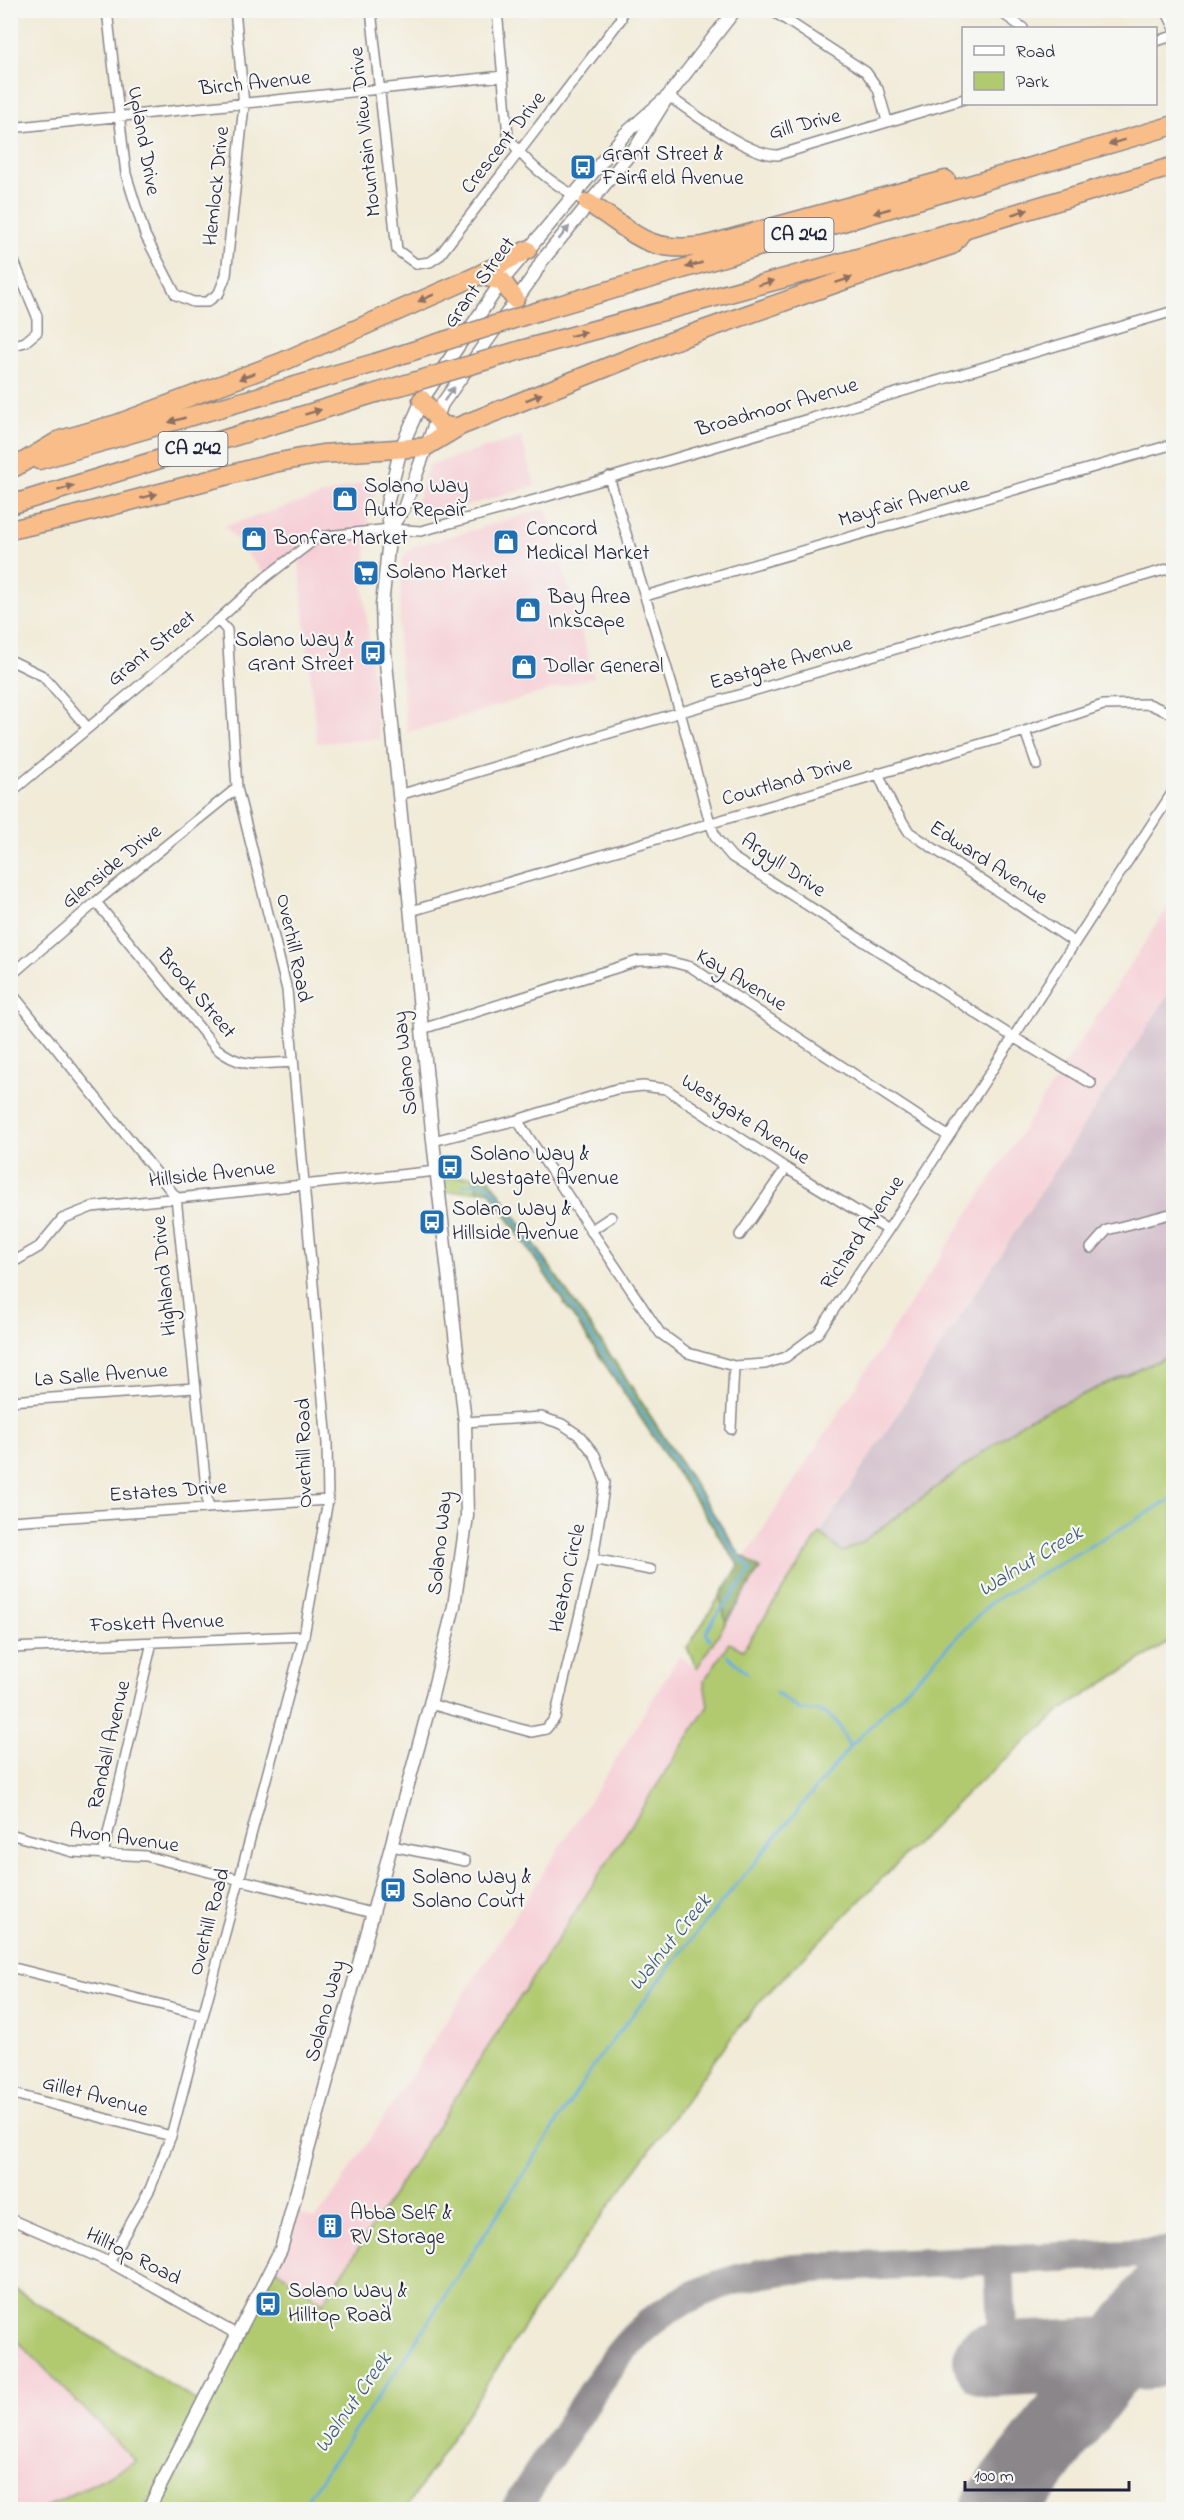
<svg xmlns="http://www.w3.org/2000/svg" width="1184" height="2520" font-family="'Indie Flower',sans-serif">
	<style>
		.built { fill: #f6cfd6 }
		.industrial { fill: #d1bdc9 }
		.green { fill: #b1ca70; stroke: #6a7656; stroke-width: 1.5 }
		.forest { fill: #8cae62; stroke: #57684e; stroke-width: 1.5 }
		.lines { fill: none; stroke-linecap: round; stroke-linejoin: round }
		.stream { stroke: #66addd; stroke-width: 3 }
		.taxiway { stroke: #8a868a; stroke-width: 30 }
		.runway { stroke: #8a868a; stroke-width: 74 }
		.minor-casing { stroke: #8a868a; stroke-width: 12 }
		.tertiary-casing { stroke: #8a868a; stroke-width: 15 }
		.motorway-casing { stroke: #8a868a; stroke-width: 21 }
		.minor { stroke: #fff; stroke-width: 9 }
		.tertiary { stroke: #fff; stroke-width: 12 }
		.motorway { stroke: #f8bd89; stroke-width: 18 }
		.motorway-bridge-casing { stroke: #8a868a; stroke-width: 21; stroke-linecap: butt }
		.motorway-bridge { stroke: #f8bd89; stroke-width: 18 }
		.oneway { fill: #8d7062 }
		.oneway2 { fill: #9c9ca7 }
		.labels { text-anchor: middle; dominant-baseline: central; stroke-width: 4.5; stroke-linejoin: round; paint-order: stroke }
		.shield { fill: #f6f6f2; stroke: #626272; stroke-width: 1.5 }
		.shield-label { font-size: 20px; font-weight: bold; fill: #22223b }
		.street-label { font-size: 21px; fill: #22223b; stroke: #f6f6f2 }
		.poi-label { font-size: 21px; fill: #22223b; stroke: #f6f6f2; text-anchor: start }
		.water-label { font-size: 22px; font-style: italic; fill: #3d5a7c; stroke: #f6f6f2 }
	</style>
	<rect width="100%" height="100%" fill="#f6f6f2"/>
	<filter id="ink" filterUnits="userSpaceOnUse"><feTurbulence type="fractalNoise" baseFrequency=".0167" numOctaves="2"/><feDisplacementMap in="SourceGraphic" scale="12" xChannelSelector="R" yChannelSelector="G"/><feConvolveMatrix kernelMatrix="1 2 1 2 8 2 1 2 1" color-interpolation-filters="sRGB"/></filter>
	<filter id="wash" filterUnits="userSpaceOnUse"><feTurbulence type="fractalNoise" baseFrequency=".008" numOctaves="4" result="noise"/><feDisplacementMap in="SourceGraphic" scale="24" xChannelSelector="R" yChannelSelector="G"/><feGaussianBlur stdDeviation="1.35" result="paint"/><feColorMatrix in="noise" values="0 0 0 0 0 0 0 0 0 0 0 0 0 0 0 0 0 1.4 0 .05"/><feComposite in="paint" operator="in"/></filter>
	<g filter="url(#wash)">
		<rect width="100%" height="100%" fill="#f1ebd8"/>
		<path class="built" d="M521 437 535 486 427 518 418 515 415 507 429 465Z
			M371 480 375 489 374 496 369 506 364 591 379 739 317 743 298 552 266 577 225 526Z
			M546 509 594 677 407 733 398 641 403 558 413 547Z
			M1173 899V987L743 1650 728 1644 704 1681 708 1705 322 2304 272 2266 293 2210 314 2219 327 2205 602 1782 679 1656 697 1667 760 1569 745 1557Z
			M10 2334 136 2463 43 2509H11Z"/>
		<path class="industrial" d="M1173 987V1354L1028 1419 862 1542 843 1552 820 1533Z"/>
		<path class="green" d="M474 1176 478 1191 439 1192 438 1178Z
			M1173 1354V1639L1063 1709 967 1793 762 1999 724 2047 535 2309 406 2509H148L153 2497 139 2509H43L136 2462 11 2334 10 2286 201 2404 272 2266 323 2303 708 1706 704 1681 729 1643 743 1650 820 1533 843 1552 862 1542 1028 1419Z
			M720 1596 726 1622 697 1668 687 1648Z"/>
		<path class="forest" d="M474 1176H488L628 1381 740 1555 745 1557 760 1569 726 1622 720 1596 739 1566 489 1190 478 1191Z"/>
		<g class="lines">
			<path class="stream" d="M464 1185C484 1182 486 1180 498 1196L739 1558 748 1565 751 1571 716 1616 706 1633 710 1640
				M727 1655 747 1673
				M776 1693 800 1710 817 1711 827 1714 837 1722 850 1747
				M299 2510 395 2373 598 2059 698 1931 850 1747 990 1603 1174 1498"/>
			<path class="taxiway" d="M999 2260 1003 2359
				M515 2510C534 2479 555 2448 575 2418 591 2394 606 2369 625 2347 667 2298 731 2275 794 2269L1174 2252"/>
			<path class="runway" d="M990 2360 1150 2352
				M997 2510 1174 2281"/>
		</g>
	</g>
	<g filter="url(#ink)">
		<g class="lines">
			<g class="minor-casing">
				<path id="minor" d="M107 10 126 174 145 235 176 295 193 302H207L219 293 226 275 244 105 235 10
					M371 10 397 250 416 264 430 262 439 256 621 19 620 10
					M497 10 508 136C526 166 557 187 588 203
					M771 10 866 72 878 89 887 121
					M998 10 1023 28
					M1166 10 1174 27
					M1156 41 1174 36
					M668 96C694 113 748 156 778 155L964 99
					M10 128 503 76
					M10 252 37 316V332L25 342 10 346
					M609 477 680 712 710 823 716 838 732 857 1013 1037 1091 1083
					M645 596 1174 444
					M10 660 43 676 87 727
					M1025 731 1037 765
					M878 773 892 805 909 832 1074 942
					M10 793 218 620 266 577 318 537 390 529 421 531 538 499 1174 311
					M399 795 1174 567
					M96 902 216 1048C243 1070 260 1063 293 1062
					M411 911 1025 731 1103 705 1149 704 1174 715
					M10 976 96 902 237 788
					M10 991 176 1197 208 1507
					M422 1029 638 961 664 960 691 967 948 1136
					M517 1120 660 1333 688 1353 734 1366 765 1364 786 1357 818 1333 888 1230 1174 790
					M433 1141 517 1120 616 1089 643 1086 666 1089 786 1168 888 1230
					M590 1231 611 1217
					M740 1235 786 1168
					M1091 1248 1107 1230 1174 1213
					M10 1264 39 1247 62 1219 92 1207 437 1171
					M10 1401 194 1388
					M731 1429 734 1366
					M10 1521 328 1500
					M593 1559 651 1570
					M10 1648 304 1636
					M430 1704 531 1732 546 1729 555 1718 593 1559 605 1482 595 1455 580 1436 562 1424 541 1417 465 1422
					M10 1834 73 1852 146 1856 372 1913
					M392 1846 465 1861
					M103 1855 152 1642
					M10 1967 203 2015
					M10 2093 171 2136
					M10 2219 109 2262 236 2334
					M109 2262 150 2189 171 2136 304 1636 328 1500 327 1443 287 990 237 788 227 630 218 620"/>
			</g>
			<g class="tertiary-casing">
				<path id="tertiary" d="M390 529 404 508 442 404 534 275 541 262 638 144 668 96 735 10
					M148 2510 281 2249 430 1704 454 1606 467 1516 465 1422 433 1141 383 632 382 606 390 529 387 504 401 448 422 400 502 281 625 134 668 96"/>
			</g>
			<g class="motorway-casing">
				<path id="motorway" d="M588 203C635 231 643 254 704 246L946 180
					M479 275 502 281 515 299
					M539 311 1174 125
					M521 350 964 229 1174 166
					M422 400 442 425 456 428
					M39 460 375 363
					M15 467 60 440 117 424 282 362 479 275 527 250
					M10 505 376 393
					M10 530 73 516 274 463 322 454 425 447 460 426 670 342 845 280 952 245 964 229"/>
			</g>
			<use href="#minor" class="minor"/>
			<use href="#tertiary" class="tertiary"/>
			<use href="#motorway" class="motorway"/>
			<g class="motorway-bridge-casing">
				<path id="motorway-bridge" d="M375 363 539 311
					M376 393 521 350"/>
			</g>
			<use href="#motorway-bridge" class="motorway-bridge"/>
		</g>
		<defs><path id="oneway-solid" d="M-6-.8H1V-3.2L6.5 0L1 3.2V.8H-6Z" transform="scale(1.5)"/></defs>
		<g class="oneway">
			<use href="#oneway-solid" transform="translate(1117 142) rotate(164)"/>
			<use href="#oneway-solid" transform="translate(882 211) rotate(164)"/>
			<use href="#oneway-solid" transform="translate(1020 212) rotate(-17)"/>
			<use href="#oneway-solid" transform="translate(694 265) rotate(164)"/>
			<use href="#oneway-solid" transform="translate(844 280) rotate(-19)"/>
			<use href="#oneway-solid" transform="translate(766 283) rotate(-15)"/>
			<use href="#oneway-solid" transform="translate(426 298) rotate(156)"/>
			<use href="#oneway-solid" transform="translate(578 334) rotate(-15)"/>
			<use href="#oneway-solid" transform="translate(247 376) rotate(159)"/>
			<use href="#oneway-solid" transform="translate(534 397) rotate(-22)"/>
			<use href="#oneway-solid" transform="translate(313 412) rotate(-17)"/>
			<use href="#oneway-solid" transform="translate(177 420) rotate(164)"/>
			<use href="#oneway-solid" transform="translate(66 488) rotate(-17)"/>
			<use href="#oneway-solid" transform="translate(149 496) rotate(-15)"/>
		</g>
		<g class="oneway2">
			<use href="#oneway-solid" transform="translate(564 233) rotate(-51)"/>
			<use href="#oneway-solid" transform="translate(449 394) rotate(-55)"/>
		</g>
	</g>
	<defs>
		<g id="bus-square" transform="scale(1.35)"><rect x="-9" y="-9" width="18" height="18" rx="4" fill="#1f6fb2" stroke="#f6f6f2"/><path d="M-5-6H5V4H4V6H2V4H-2V6H-4V4H-5ZM-3.5-4V0h7V-4ZM-3.5 1.2v1.5H-2V1.2ZM2 1.2v1.5H3.5V1.2Z" fill="#fff"/></g>
		<g id="shop-square" transform="scale(1.35)"><rect x="-9" y="-9" width="18" height="18" rx="4" fill="#1f6fb2" stroke="#f6f6f2"/><path d="M-5-2.5h2.3a2.7 3.5 0 0 1 5.4 0H5L5.5 6h-11ZM-1.5-2.5h3a1.5 2.3 0 0 0-3 0Z" fill="#fff"/></g>
		<g id="supermarket-square" transform="scale(1.35)"><rect x="-9" y="-9" width="18" height="18" rx="4" fill="#1f6fb2" stroke="#f6f6f2"/><path d="M-6-5.5h2.5l.6 2H6L4.5 2H-2.5L-4.4-4H-6ZM-1.5 3.2a1.3 1.3 0 1 0 .1 0ZM3 3.2a1.3 1.3 0 1 0 .1 0Z" fill="#fff"/></g>
		<g id="building-square" transform="scale(1.35)"><rect x="-9" y="-9" width="18" height="18" rx="4" fill="#1f6fb2" stroke="#f6f6f2"/><path d="M-4-6H4V6H1V3H-1V6H-4ZM-2.5-4.3h1.7v1.8h-1.7ZM.8-4.3h1.7v1.8H.8ZM-2.5-1h1.7V.8h-1.7ZM.8-1h1.7V.8H.8Z" fill="#fff"/></g>
	</defs>
	<g fill-rule="evenodd">
		<use href="#bus-square" x="583" y="167"/>
		<use href="#shop-square" x="345" y="499"/>
		<use href="#shop-square" x="254" y="539"/>
		<use href="#shop-square" x="506" y="542"/>
		<use href="#supermarket-square" x="366" y="573"/>
		<use href="#shop-square" x="528" y="610"/>
		<use href="#bus-square" x="373" y="653"/>
		<use href="#shop-square" x="524" y="667"/>
		<use href="#bus-square" x="450" y="1167"/>
		<use href="#bus-square" x="432" y="1222"/>
		<use href="#bus-square" x="393" y="1890"/>
		<use href="#building-square" x="330" y="2226"/>
		<use href="#bus-square" x="268" y="2304"/>
	</g>
	<g class="labels">
		<g class="shield">
			<rect x="764.5" y="218" width="69" height="34" rx="4.5"/>
			<rect x="158.5" y="432" width="69" height="34" rx="4.5"/>
		</g>
		<g class="shield-label">
			<text x="799" y="235">CA 242</text>
			<text x="193" y="449">CA 242</text>
		</g>
		<g class="street-label">
			<text transform="translate(255 84) rotate(-6)">Birch Avenue</text>
			<text transform="translate(805 125) rotate(-14)">Gill Drive</text>
			<text transform="translate(366 132) rotate(-96)">Mountain View Drive</text>
			<text transform="translate(143 141) rotate(80)">Upland Drive</text>
			<text transform="translate(504 143) rotate(-52)">Crescent Drive</text>
			<text transform="translate(217 186) rotate(-84)">Hemlock Drive</text>
			<text transform="translate(480 283) rotate(-54)">Grant Street</text>
			<text transform="translate(777 408) rotate(-16)">Broadmoor Avenue</text>
			<text transform="translate(904 503) rotate(-16)">Mayfair Avenue</text>
			<text transform="translate(152 649) rotate(-39)">Grant Street</text>
			<text transform="translate(781 664) rotate(-16)">Eastgate Avenue</text>
			<text transform="translate(787 782) rotate(-16)">Courtland Drive</text>
			<text transform="translate(988 863) rotate(33)">Edward Avenue</text>
			<text transform="translate(783 866) rotate(34)">Argyll Drive</text>
			<text transform="translate(112 867) rotate(-39)">Glenside Drive</text>
			<text transform="translate(293 948) rotate(78)">Overhill Road</text>
			<text transform="translate(741 981) rotate(31)">Kay Avenue</text>
			<text transform="translate(196 994) rotate(50)">Brook Street</text>
			<text transform="translate(406 1063) rotate(-96)">Solano Way</text>
			<text transform="translate(745 1120) rotate(33)">Westgate Avenue</text>
			<text transform="translate(212 1175) rotate(-6)">Hillside Avenue</text>
			<text transform="translate(863 1233) rotate(-56)">Richard Avenue</text>
			<text transform="translate(165 1276) rotate(-95)">Highland Drive</text>
			<text transform="translate(101 1376) rotate(-4)">La Salle Avenue</text>
			<text transform="translate(305 1453) rotate(-91)">Overhill Road</text>
			<text transform="translate(168 1492) rotate(-4)">Estates Drive</text>
			<text transform="translate(441 1543) rotate(-84)">Solano Way</text>
			<text transform="translate(568 1578) rotate(-78)">Heaton Circle</text>
			<text transform="translate(157 1624) rotate(-2)">Foskett Avenue</text>
			<text transform="translate(110 1745) rotate(-77)">Randall Avenue</text>
			<text transform="translate(124 1839) rotate(8)">Avon Avenue</text>
			<text transform="translate(210 1922) rotate(-75)">Overhill Road</text>
			<text transform="translate(326 2011) rotate(-75)">Solano Way</text>
			<text transform="translate(95 2097) rotate(15)">Gillet Avenue</text>
			<text transform="translate(133 2257) rotate(27)">Hilltop Road</text>
		</g>
		<g class="poi-label">
			<text x="602" y="155">Grant Street &amp;<tspan x="602" dy="24">Fairfield Avenue</tspan></text>
			<text x="364" y="487">Solano Way<tspan x="364" dy="24">Auto Repair</tspan></text>
			<text x="526" y="530">Concord<tspan x="526" dy="24">Medical Market</tspan></text>
			<text x="274" y="539">Bonfare Market</text>
			<text x="386" y="573">Solano Market</text>
			<text x="548" y="598">Bay Area<tspan x="548" dy="24">Inkscape</tspan></text>
			<text x="354" y="641" text-anchor="end">Solano Way &amp;<tspan x="354" dy="24">Grant Street</tspan></text>
			<text x="544" y="667">Dollar General</text>
			<text x="470" y="1155">Solano Way &amp;<tspan x="470" dy="24">Westgate Avenue</tspan></text>
			<text x="452" y="1210">Solano Way &amp;<tspan x="452" dy="24">Hillside Avenue</tspan></text>
			<text x="412" y="1878">Solano Way &amp;<tspan x="412" dy="24">Solano Court</tspan></text>
			<text x="350" y="2214">Abba Self &amp;<tspan x="350" dy="24">RV Storage</tspan></text>
			<text x="288" y="2292">Solano Way &amp;<tspan x="288" dy="24">Hilltop Road</tspan></text>
		</g>
		<g class="water-label">
			<text transform="translate(1031 1562) rotate(-31)">Walnut Creek</text>
			<text transform="translate(671 1943) rotate(-51)">Walnut Creek</text>
			<text transform="translate(354 2403) rotate(-55)">Walnut Creek</text>
		</g>
	</g>
	<rect width="1184" height="2520" fill="none" stroke="#f6f6f2" stroke-width="36"/>
	<rect x="962" y="27" width="195" height="78" fill="#f6f6f2" stroke="#a1a1a9" stroke-width="1.5"/>
	<rect x="974" y="46" width="30" height="9" fill="#ffffff" stroke="#a1a1a9" stroke-width="1.5"/>
	<text x="1016" y="57" font-size="18" fill="#22223b">Road</text>
	<rect x="974" y="72" width="30" height="18" fill="#b1ca70" stroke="#a1a1a9" stroke-width="1.5"/>
	<text x="1016" y="87" font-size="18" fill="#22223b">Park</text>
	<path d="M965 2481v9h164v-9" fill="none" stroke="#22223b" stroke-width="3"/>
	<text x="974" y="2481" font-size="18" fill="#22223b" stroke="#f6f6f2" stroke-width="4.5" paint-order="stroke">100 m</text>
</svg>
